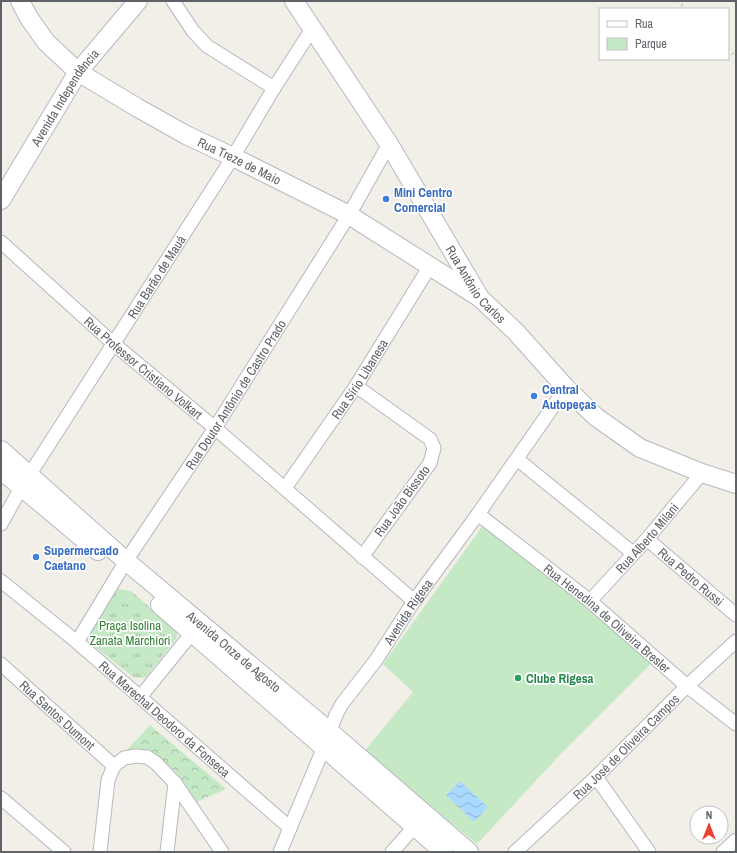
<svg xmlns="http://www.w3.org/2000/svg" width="737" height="853" font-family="'Archivo Narrow',sans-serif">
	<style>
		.green { fill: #c5e8c5 }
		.forest { fill: url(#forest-crowns) }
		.park { fill: url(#park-tufts) }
		.water { fill: url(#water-waves) }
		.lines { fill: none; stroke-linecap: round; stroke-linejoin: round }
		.minor-casing { stroke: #b5b8bc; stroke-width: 15 }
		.secondary-casing { stroke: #b6babf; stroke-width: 20 }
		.minor { stroke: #fff; stroke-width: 13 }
		.secondary { stroke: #fff; stroke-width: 18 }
		.rail { stroke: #b6b7b8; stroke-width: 3; stroke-dasharray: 1 5; stroke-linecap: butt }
		.shop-dot { fill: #3f7fe0; stroke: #fff; stroke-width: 1.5 }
		.leisure-dot { fill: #2e9e5b; stroke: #fff; stroke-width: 1.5 }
		.labels { text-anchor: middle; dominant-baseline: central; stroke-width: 3.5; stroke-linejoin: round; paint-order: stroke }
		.street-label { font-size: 13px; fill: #5f6368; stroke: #fff }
		.shop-label { font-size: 13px; font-weight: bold; fill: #366cbe; stroke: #fff; text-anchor: start }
		.park-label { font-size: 13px; fill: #348238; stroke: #fff }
		.leisure-label { font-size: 13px; font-weight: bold; fill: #27864d; stroke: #fff; text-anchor: start }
	</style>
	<defs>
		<pattern id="forest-crowns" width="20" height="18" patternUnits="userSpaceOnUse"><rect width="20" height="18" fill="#c5e8c5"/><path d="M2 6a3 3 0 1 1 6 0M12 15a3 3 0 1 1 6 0" fill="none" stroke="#a3c0a4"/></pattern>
		<pattern id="park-tufts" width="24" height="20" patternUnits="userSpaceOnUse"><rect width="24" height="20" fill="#c5e8c5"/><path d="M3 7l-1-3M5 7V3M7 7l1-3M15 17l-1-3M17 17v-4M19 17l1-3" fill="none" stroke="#a3c0a4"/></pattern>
		<pattern id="water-waves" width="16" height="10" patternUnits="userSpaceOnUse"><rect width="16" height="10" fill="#aadaff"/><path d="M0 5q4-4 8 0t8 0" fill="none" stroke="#8eb4d2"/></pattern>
	</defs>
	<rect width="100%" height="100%" fill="#f1efe8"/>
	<path class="green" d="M484 524 511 548 654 661 556 759 477 844 364 752 413 692 383 664Z"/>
	<path class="forest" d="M150 725 226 789 197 802 177 773 162 760 124 753Z"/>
	<path class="park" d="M118 589 131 591 178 632 176 639 146 677 140 678 133 677 90 643 89 635Z"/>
	<path class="water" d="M460 781 488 807 474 822 446 795Z"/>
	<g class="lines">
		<g class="minor-casing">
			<g id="minor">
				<path d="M173 1 193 31 207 46 274 88"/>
				<path id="s1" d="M1 242 114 344 215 428 414 601"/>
				<path d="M356 386 430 439 434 448 430 463 362 557"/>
				<path d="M517 459 633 553"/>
				<path id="s2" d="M285 488 356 386 430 266"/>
				<path id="s3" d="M478 514 590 601 687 686 736 724"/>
				<path id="s4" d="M1 524 21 488 233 157 274 88 312 29"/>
				<path id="s5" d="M647 539 736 615"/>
				<path id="s6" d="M1 581 77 642 290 828"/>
				<path id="s7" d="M590 601 647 539 702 473"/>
				<path id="s8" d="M77 642 126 561 215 428 349 215 389 144"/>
				<path id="s9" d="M1 664 114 766"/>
				<path d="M141 696 192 633"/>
				<path d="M596 777 649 852"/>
				<path d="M175 783 222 852"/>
				<path d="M1 798 64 852"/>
				<path d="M100 852 108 780 114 766 124 758 136 756 147 757 156 763 175 783 167 852"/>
				<path id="s10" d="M280 852 324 747 336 715 342 704 376 660 414 601 478 514 566 388"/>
				<path d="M392 852 414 827"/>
				<path id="s11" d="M515 852 596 777 687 686 736 641"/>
				<path d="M723 852 736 840"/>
			</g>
		</g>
		<g class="secondary-casing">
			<g id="secondary">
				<path id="s12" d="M20 1 29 18 46 42 78 72 138 108 186 135 233 157 349 215 477 296"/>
				<path id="s13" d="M294 1 389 144 480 298 516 332 566 388 596 417 640 448 702 473 736 484"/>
				<path id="s14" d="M1 200 78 72 138 1"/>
				<path id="s15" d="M1 450 126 561 329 731 469 852"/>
				<path d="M1 470 98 551"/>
				<path d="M160 605 444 852"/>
			</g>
		</g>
		<use href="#minor" class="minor"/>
		<use href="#secondary" class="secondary"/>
		<path class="rail" d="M677 1 686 9
			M728 49 736 57"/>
	</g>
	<g class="shop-dot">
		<circle cx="386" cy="199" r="4"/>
		<circle cx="534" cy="396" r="4"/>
		<circle cx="36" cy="557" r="4"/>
	</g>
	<circle class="leisure-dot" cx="518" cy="678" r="4"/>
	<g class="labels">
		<g class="street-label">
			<text stroke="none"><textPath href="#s14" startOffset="121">Avenida Independência</textPath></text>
			<text stroke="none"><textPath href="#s12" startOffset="277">Rua Treze de Maio</textPath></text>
			<text stroke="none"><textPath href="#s4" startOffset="292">Rua Barão de Mauá</textPath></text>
			<text stroke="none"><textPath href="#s13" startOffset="337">Rua Antônio Carlos</textPath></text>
			<text stroke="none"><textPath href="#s1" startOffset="190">Rua Professor Cristiano Volkart</textPath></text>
			<text stroke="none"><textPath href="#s2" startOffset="132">Rua Sírio Libanesa</textPath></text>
			<text stroke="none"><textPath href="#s8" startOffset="294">Rua Doutor Antônio de Castro Prado</textPath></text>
			<text transform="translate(402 501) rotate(-54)">Rua João Bissoto</text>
			<text stroke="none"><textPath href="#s7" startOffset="85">Rua Alberto Milani</textPath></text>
			<text stroke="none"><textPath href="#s5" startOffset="58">Rua Pedro Russi</textPath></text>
			<text stroke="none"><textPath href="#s10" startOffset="274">Avenida Rigesa</textPath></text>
			<text stroke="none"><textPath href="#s3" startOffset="166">Rua Henedina de Oliveira Bresler</textPath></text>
			<text stroke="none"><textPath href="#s15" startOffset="308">Avenida Onze de Agosto</textPath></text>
			<text stroke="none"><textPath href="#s9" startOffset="76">Rua Santos Dumont</textPath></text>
			<text stroke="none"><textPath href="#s6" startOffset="214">Rua Marechal Deodoro da Fonseca</textPath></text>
			<text stroke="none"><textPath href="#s11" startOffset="153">Rua José de Oliveira Campos</textPath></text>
		</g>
		<g class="shop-label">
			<text x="394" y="192">Mini Centro<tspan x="394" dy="15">Comercial</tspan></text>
			<text x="542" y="389">Central<tspan x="542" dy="15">Autopeças</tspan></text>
			<text x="44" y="550">Supermercado<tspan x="44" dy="15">Caetano</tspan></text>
		</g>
		<g class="park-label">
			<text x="130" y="625">Praça Isolina<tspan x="130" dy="15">Zanata Marchiori</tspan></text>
		</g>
		<g class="leisure-label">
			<text x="526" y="678">Clube Rigesa</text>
		</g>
	</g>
	<rect width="737" height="853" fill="none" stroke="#5f6368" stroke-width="4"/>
	<rect x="599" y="8" width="130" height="52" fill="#ffffff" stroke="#bfc1c3"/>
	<rect x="607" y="21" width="20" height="6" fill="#ffffff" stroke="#bfc1c3"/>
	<text x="635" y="28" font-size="12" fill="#5f6368">Rua</text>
	<rect x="607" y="38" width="20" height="12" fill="url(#park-tufts)" stroke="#bfc1c3"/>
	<text x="635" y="48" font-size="12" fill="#5f6368">Parque</text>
	<g transform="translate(709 825)"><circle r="19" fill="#ffffff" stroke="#bfc1c3"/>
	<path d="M0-3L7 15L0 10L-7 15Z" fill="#ea4335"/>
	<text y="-6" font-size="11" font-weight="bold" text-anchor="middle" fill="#5f6368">N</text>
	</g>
</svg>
